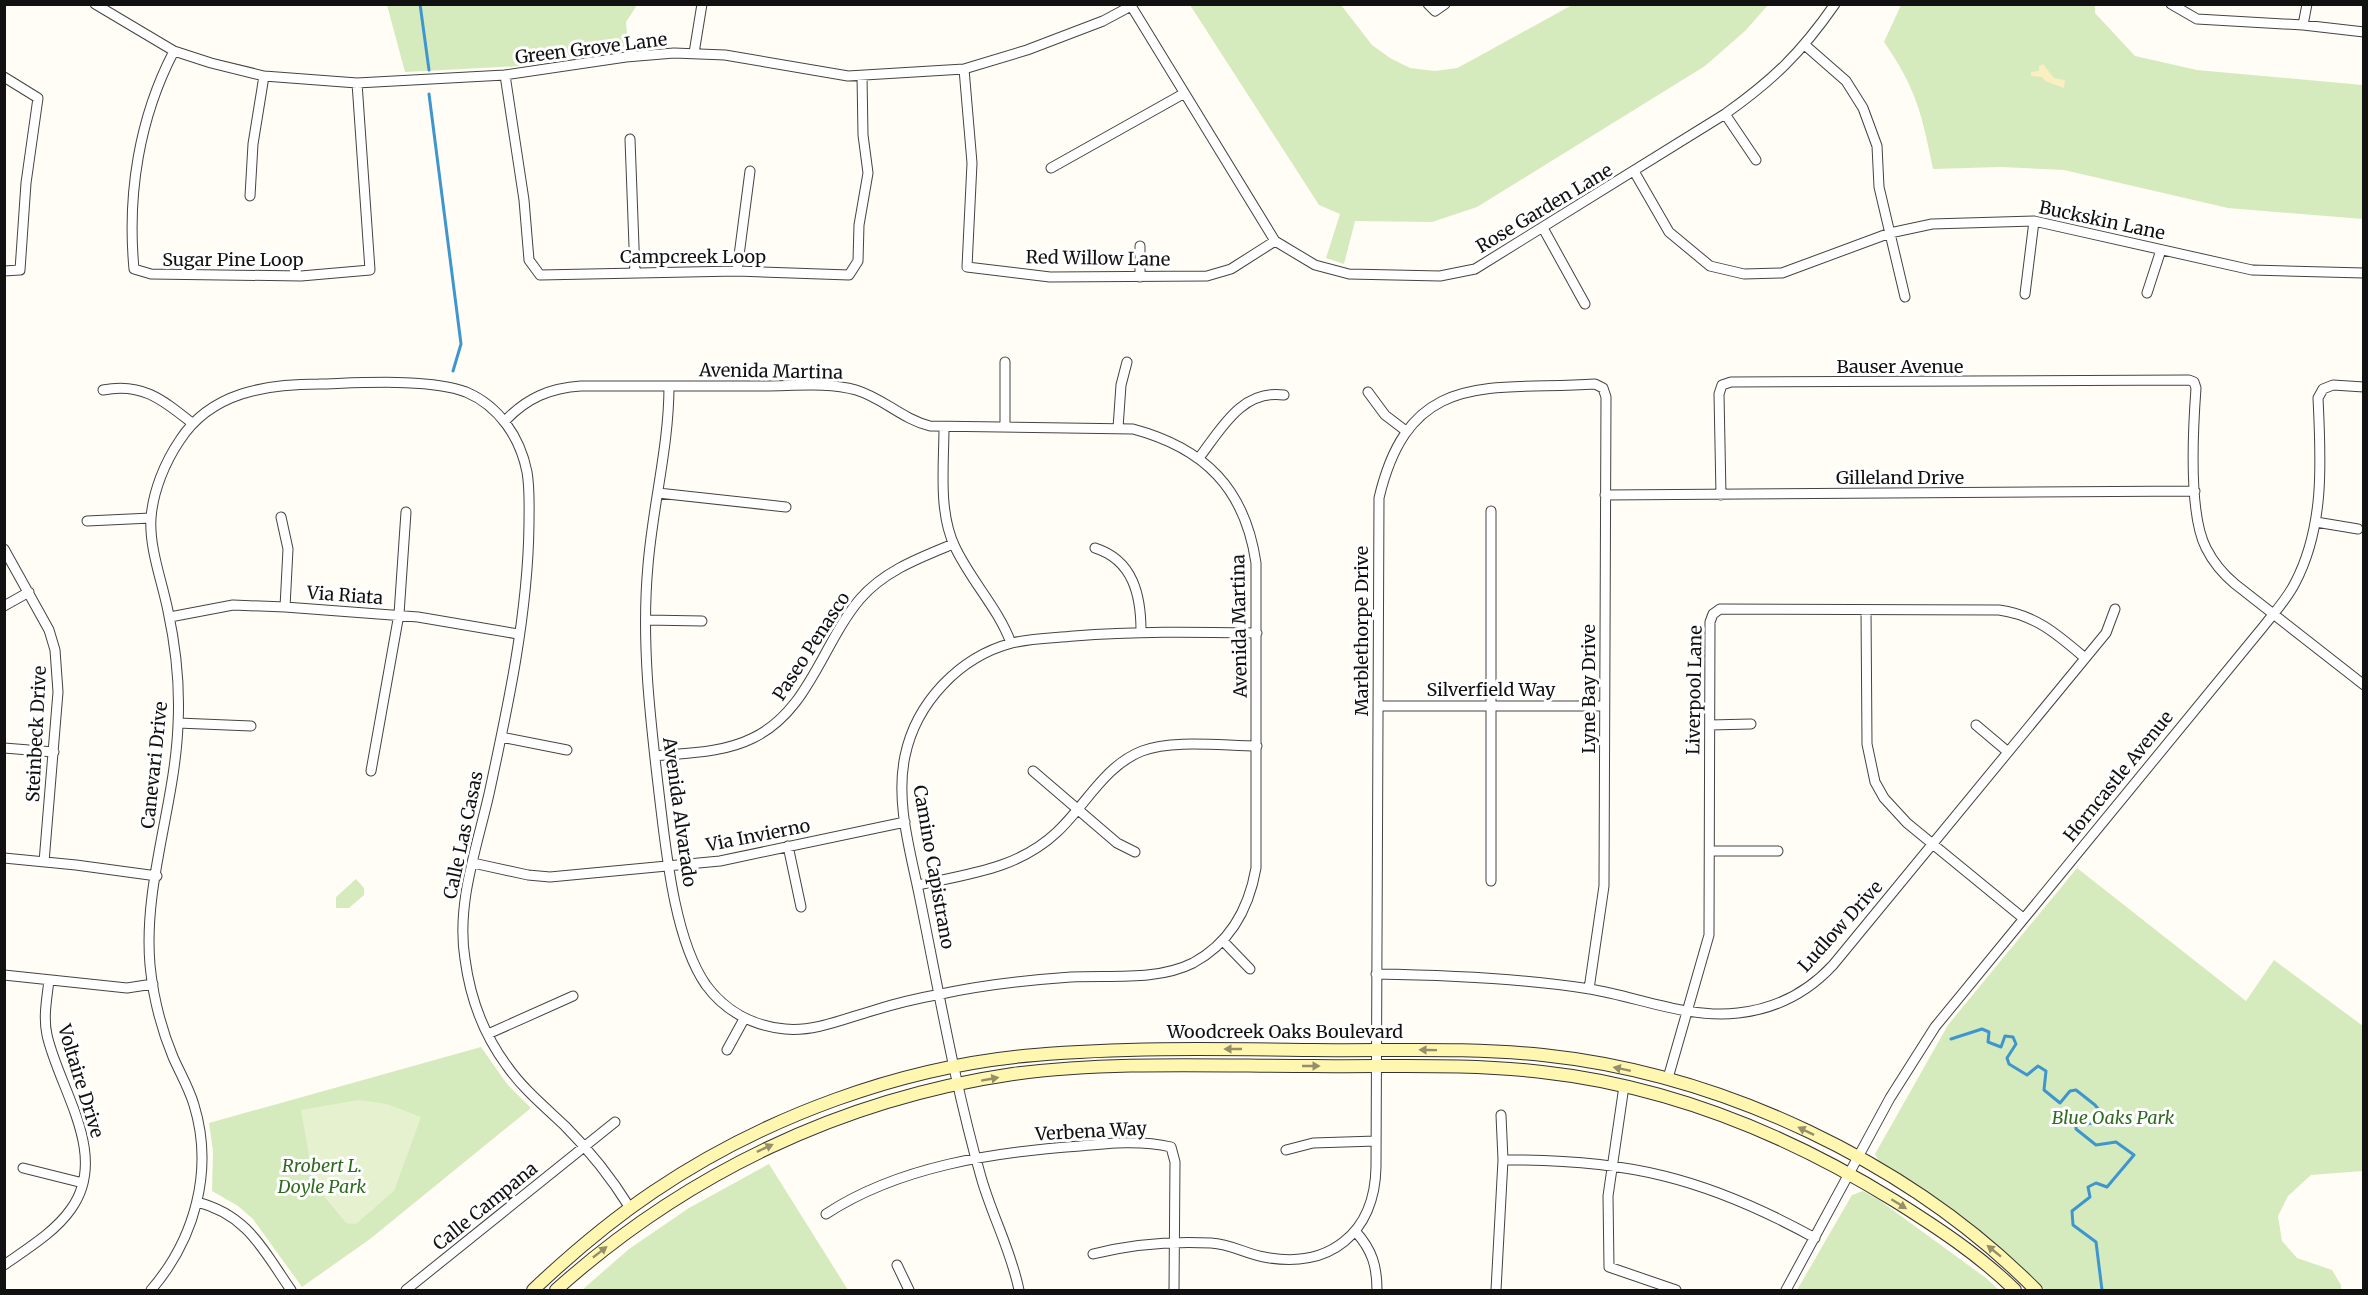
<svg xmlns="http://www.w3.org/2000/svg" width="2368" height="1295" font-family="Merriweather,serif">
	<style>
		.green { fill: #d5ebbd }
		.sand { fill: #fbeec1 }
		.pitch { fill: #e6f2cf }
		.lines { fill: none; stroke-linecap: round; stroke-linejoin: round }
		.stream { stroke: #3f96cf; stroke-width: 3 }
		.minor-casing { stroke: #444; stroke-width: 11 }
		.secondary-casing { stroke: #333; stroke-width: 14 }
		.minor { stroke: #fff; stroke-width: 9 }
		.secondary { stroke: #fff6b0; stroke-width: 12 }
		.oneway { fill: #948f68 }
		.labels { text-anchor: middle; dominant-baseline: central; stroke-width: 6; stroke-linejoin: round; paint-order: stroke }
		.street-label { font-size: 18px; fill: #111; stroke: #fff }
		.park-label { font-size: 18px; font-style: italic; fill: #2f6b1f; stroke: #fff }
	</style>
	<rect width="100%" height="100%" fill="#fffdf5"/>
	<path class="green" d="M387 5H637L626 22 628 46 522 66 405 72Z
		M1190 5H1341L1372 45 1390 58 1410 68 1435 71 1457 68 1474 59 1572 5H1768L1745 31 1705 66 1477 207 1432 222 1355 221 1344 264 1326 258 1340 214 1319 205Z
		M1901 5H2095V13L2135 56 2197 70 2363 85V219L2228 208 2064 170 2001 167 1933 169C1922 114 1916 88 1884 42Z
		M2077 868 2246 1001 2274 960 2363 1026V1171L2311 1175 2288 1196 2278 1216 2282 1241 2297 1258 2332 1270 2341 1285V1290H2045C1995 1240 1938 1200 1879 1162L1875 1154 1948 1025Z
		M356 879 364 888V895L349 908H336V897Z
		M481 1047 507 1084 531 1108 370 1239 302 1287 253 1219 238 1206 212 1191 213 1151 209 1123Z
		M769 1164 848 1290H582L629 1249 689 1208Z
		M1863 1191 1879 1200 1986 1278 1999 1290H1797L1852 1195Z"/>
	<path class="sand" d="M2043 64 2054 78 2065 80 2064 88 2045 81 2042 77 2031 76V72L2039 71V66Z"/>
	<path class="pitch" d="M358 1100 387 1104 421 1117 394 1191 356 1224 346 1223 314 1184 301 1110Z"/>
	<g class="lines">
		<path class="stream" d="M420 4 429 70
			M429 94 461 344 453 371
			M1951 1039 1982 1029 1989 1032 1988 1042 2001 1047 2005 1036 2013 1037 2016 1044 2007 1058 2009 1064 2027 1075 2038 1066 2046 1071 2044 1090 2060 1103 2070 1091 2076 1090 2095 1105 2103 1115 2102 1121 2087 1124 2080 1120 2076 1122V1129L2096 1145 2116 1142 2134 1155 2107 1187 2096 1183 2088 1187 2090 1197 2072 1211 2073 1225 2096 1242 2102 1290"/>
		<g class="minor-casing">
			<path id="minor" d="M95 4 174 51 211 63 264 76 357 83 505 75 626 57 674 53 725 55 848 76 964 69 1027 50 1103 21 1131 6
				M1130 4 1275 241 1315 265 1349 274 1440 276 1475 269 1725 114C1773 80 1801 53 1835 4
				M1428 4 1435 11 1445 4
				M2171 4 2197 19 2303 25 2364 32
				M2303 25 2307 4
				M1806 46 1846 81 1863 108 1877 146 1879 187 1905 297
				M174 51C139 118 127 194 134 269L151 274 301 276 370 270 357 83
				M694 53 702 4
				M964 69 972 163 967 267 1050 277 1207 276 1231 269 1275 241
				M505 75 524 200 529 260 540 275 737 271 849 275 858 261 859 225 868 173 863 135 862 76
				M4 77 38 98 26 183 20 270 4 271
				M1725 114 1756 160
				M630 139 635 273
				M1051 168 1183 94
				M1635 173 1669 232 1710 266 1744 274 1782 273 1890 233 1932 224 2034 221 2252 270 2364 273
				M250 196 253 144 264 76
				M1543 228 1585 304
				M737 271 750 171
				M1140 277V246
				M2147 293 2161 250
				M2025 294 2034 221
				M1005 362V427
				M103 390C142 382 163 400 192 423
				M1368 392 1385 415 1406 431
				M506 420C527 398 550 388 581 386 642 386 703 386 764 386 794 386 828 382 856 390 883 398 902 419 930 426L1133 429C1204 448 1245 488 1256 563V868C1249 908 1230 943 1193 963 1157 981 1111 975 1071 977 1028 980 984 985 941 994 919 998 897 1003 875 1010 846 1018 815 1032 785 1029 753 1026 725 1011 706 985 674 939 666 850 659 793 650 717 641 641 648 565 653 504 669 446 669 386
				M944 427C944 465 938 512 955 547 971 581 998 608 1011 643
				M1118 428 1121 385 1127 362
				M1199 458C1221 429 1242 389 1284 395
				M658 493 786 507
				M1605 495 2195 491
				M1721 495 1719 394 1722 385 1731 382 2189 380 2194 382 2196 388C2193 429 2188 513 2206 548 2213 562 2223 574 2235 584L2364 685
				M1491 511V881
				M281 517 288 549 285 607
				M87 521 151 518
				M2316 522 2358 529
				M1095 548C1133 560 1141 595 1141 631
				M4 549 49 630 55 650 58 692 44 862
				M4 606 29 592
				M1866 610 1867 744 1875 782 1884 798 1907 823 2023 918
				M170 617 233 605 285 607 418 617 518 634
				M647 620 702 621
				M1378 706H1604
				M178 723 251 726
				M1710 725 1751 724
				M1976 725 2008 752
				M501 737 567 750
				M4 748 54 752
				M655 756C687 753 723 753 753 738 809 711 822 644 860 599 884 571 919 558 953 544
				M371 771 399 614 406 512
				M1033 771 1117 843 1135 852
				M788 846 801 907
				M1710 851H1778
				M4 858 76 865 157 876
				M473 863 528 875 550 877 720 861 905 822
				M918 885C968 874 1018 869 1057 832 1086 805 1104 766 1142 751 1173 739 1224 746 1257 746
				M1223 941 1250 969
				M1376 974C1447 975 1520 978 1590 989 1638 997 1689 1019 1738 1013 1775 1009 1808 992 1833 965L2106 633 2115 609
				M4 975 127 988 153 984
				M488 1034 573 996
				M727 1050 744 1019
				M1668 1078 1709 935 1710 622 1713 614 1720 609 1999 610C2036 615 2058 635 2085 658
				M1624 1086 1608 1196 1609 1267 1676 1290
				M1286 1150 1313 1143 1376 1141
				M1503 1160C1627 1159 1706 1178 1815 1238
				M23 1168 83 1183
				M197 1202C248 1215 263 1250 291 1290
				M826 1214C899 1166 995 1152 1080 1146 1110 1143 1141 1140 1171 1147L1175 1162 1174 1290
				M1356 1232C1372 1250 1377 1266 1377 1290
				M1093 1254C1132 1244 1171 1241 1211 1243 1231 1244 1246 1254 1264 1257 1329 1270 1375 1233 1376 1167L1379 498C1410 367 1490 391 1595 384L1603 388 1606 397 1604 886 1589 989
				M4 1265C27 1249 55 1232 71 1209 110 1155 59 1089 47 1035 43 1017 47 998 49 980
				M897 1265 909 1290
				M151 1290C195 1239 214 1170 194 1105 189 1088 180 1073 173 1057 161 1028 153 996 150 965 143 885 175 805 178 725 180 687 176 648 168 611 162 581 149 548 151 518 153 491 165 462 180 440 211 392 267 384 319 384 359 383 430 378 466 392 499 406 520 437 527 472 530 489 529 507 529 524 528 614 508 706 489 794 477 847 456 904 465 959 470 997 484 1035 507 1066 523 1089 545 1107 565 1126 590 1151 612 1179 630 1208
				M406 1290 615 1122
				M1019 1290C1011 1250 992 1216 981 1177 955 1086 939 992 920 899 911 853 895 803 905 756 916 703 959 657 1012 643 1032 638 1054 638 1074 636 1135 631 1195 632 1257 633
				M1496 1290 1503 1160 1501 1115
				M1786 1290 1890 1098 1935 1027 2263 627C2274 613 2287 599 2295 583 2325 526 2321 460 2318 398L2323 389 2333 385 2364 387"/>
		</g>
		<g class="secondary-casing">
			<path id="secondary" d="M533 1290C570 1255 610 1221 653 1192 764 1117 902 1066 1035 1055 1128 1047 1221 1049 1313 1050 1390 1051 1467 1047 1543 1055 1722 1074 1909 1162 2036 1290
				M556 1290C685 1174 841 1099 1013 1074 1112 1061 1214 1066 1313 1066 1389 1067 1466 1063 1542 1072 1669 1086 1787 1134 1895 1201 1938 1228 1979 1255 2015 1290"/>
		</g>
		<use href="#minor" class="minor"/>
		<use href="#secondary" class="secondary"/>
	</g>
	<defs><path id="oneway-solid" d="M-6-.8H1V-3.2L6.5 0L1 3.2V.8H-6Z" transform="scale(1.5)"/></defs>
	<g class="oneway">
		<use href="#oneway-solid" transform="translate(1233 1049) rotate(180)"/>
		<use href="#oneway-solid" transform="translate(1428 1050) rotate(-179)"/>
		<use href="#oneway-solid" transform="translate(1311 1066)"/>
		<use href="#oneway-solid" transform="translate(1622 1069) rotate(-168)"/>
		<use href="#oneway-solid" transform="translate(990 1079) rotate(-10)"/>
		<use href="#oneway-solid" transform="translate(1806 1131) rotate(-154)"/>
		<use href="#oneway-solid" transform="translate(765 1148) rotate(-25)"/>
		<use href="#oneway-solid" transform="translate(1899 1204) rotate(32)"/>
		<use href="#oneway-solid" transform="translate(1994 1251) rotate(-141)"/>
		<use href="#oneway-solid" transform="translate(600 1252) rotate(-38)"/>
	</g>
	<g class="labels">
		<g class="street-label">
			<text transform="translate(591 48) rotate(-7)">Green Grove Lane</text>
			<text transform="translate(1544 208) rotate(-31)">Rose Garden Lane</text>
			<text transform="translate(2102 220) rotate(12)">Buckskin Lane</text>
			<text x="693" y="256">Campcreek Loop</text>
			<text transform="translate(1098 258) rotate(1)">Red Willow Lane</text>
			<text x="233" y="259">Sugar Pine Loop</text>
			<text x="1900" y="366">Bauser Avenue</text>
			<text transform="translate(771 371) rotate(1)">Avenida Martina</text>
			<text x="1900" y="477">Gilleland Drive</text>
			<text transform="translate(345 595) rotate(4)">Via Riata</text>
			<text transform="translate(1239 626) rotate(-91)">Avenida Martina</text>
			<text transform="translate(1361 631) rotate(-90)">Marblethorpe Drive</text>
			<text transform="translate(811 646) rotate(-57)">Paseo Penasco</text>
			<text x="1491" y="689">Silverfield Way</text>
			<text transform="translate(1588 689) rotate(-90)">Lyne Bay Drive</text>
			<text transform="translate(1694 690) rotate(-89)">Liverpool Lane</text>
			<text transform="translate(36 734) rotate(-87)">Steinbeck Drive</text>
			<text transform="translate(154 765) rotate(-84)">Canevari Drive</text>
			<text transform="translate(2118 776) rotate(-51)">Horncastle Avenue</text>
			<text transform="translate(680 812) rotate(82)">Avenida Alvarado</text>
			<text transform="translate(463 835) rotate(-78)">Calle Las Casas</text>
			<text transform="translate(758 835) rotate(-11)">Via Invierno</text>
			<text transform="translate(934 867) rotate(80)">Camino Capistrano</text>
			<text transform="translate(1840 926) rotate(-48)">Ludlow Drive</text>
			<text x="1285" y="1031">Woodcreek Oaks Boulevard</text>
			<text transform="translate(81 1081) rotate(73)">Voltaire Drive</text>
			<text transform="translate(1091 1131) rotate(-3)">Verbena Way</text>
			<text transform="translate(485 1206) rotate(-39)">Calle Campana</text>
		</g>
		<g class="park-label">
			<text x="2113" y="1117">Blue Oaks Park</text>
			<text x="322" y="1165">Rrobert L.<tspan x="322" dy="21">Doyle Park</tspan></text>
		</g>
	</g>
	<rect width="2368" height="1295" fill="none" stroke="#111111" stroke-width="12"/>
</svg>
